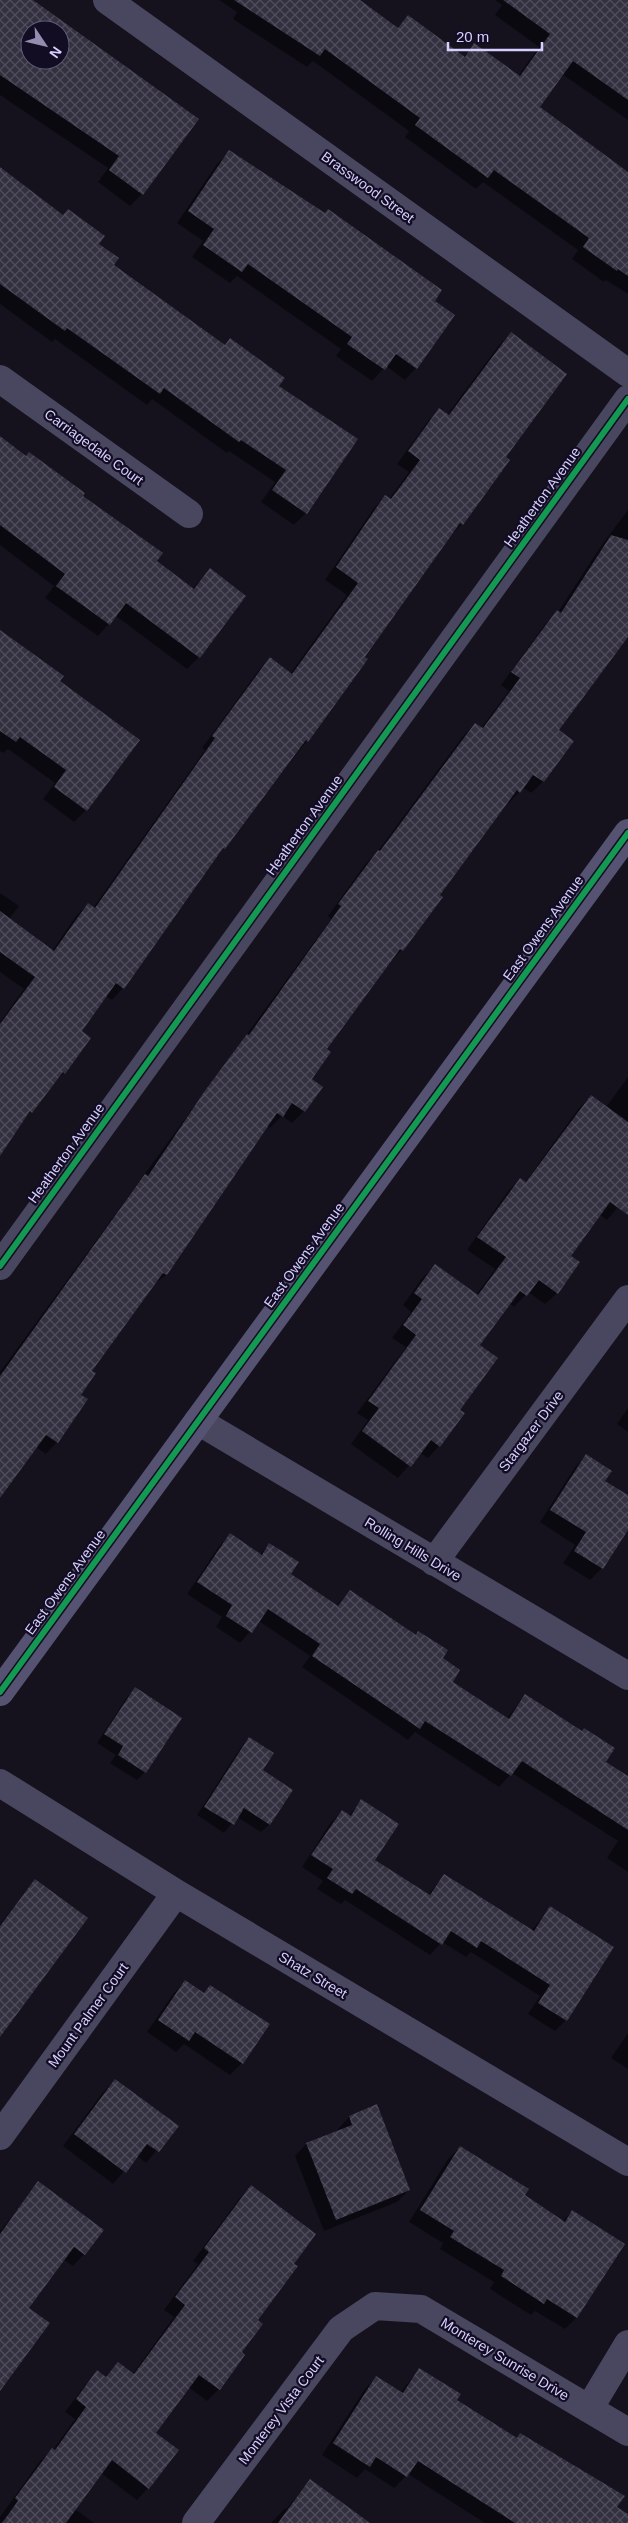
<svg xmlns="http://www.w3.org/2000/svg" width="628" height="2523" font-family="Arial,sans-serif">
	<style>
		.shadow { fill: #0007; fill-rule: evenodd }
		.building { fill: url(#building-cross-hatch); fill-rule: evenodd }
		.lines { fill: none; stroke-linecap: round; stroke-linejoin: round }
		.street { stroke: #49465f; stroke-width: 28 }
		.secondary { stroke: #565372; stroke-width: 28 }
		.cycleway-casing { stroke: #120d23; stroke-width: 9 }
		.cycleway { stroke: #139951; stroke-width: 6 }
		.labels { text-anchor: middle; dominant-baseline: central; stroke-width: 4.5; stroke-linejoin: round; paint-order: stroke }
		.street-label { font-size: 14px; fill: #d7cfff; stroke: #120d23 }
	</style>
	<defs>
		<pattern id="building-cross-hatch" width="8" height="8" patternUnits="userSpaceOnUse" patternTransform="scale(1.25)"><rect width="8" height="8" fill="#333040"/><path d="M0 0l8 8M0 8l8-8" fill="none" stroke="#504d5d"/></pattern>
	</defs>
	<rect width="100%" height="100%" fill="#15121e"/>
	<path class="shadow" d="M0 0H31L198 119 142 194 130 206 98 182 108 168 0 95ZM30 30H60V60H30Z
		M219 0H358L397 28 408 17 463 57 475 45 518 76 539 47 495 15 502 5 495 0H628V120L562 74 538 108 628 173V294L606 280 604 282 572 259 578 250 483 182 476 189 405 137 409 131 313 61 307 67 233 19 237 12Z
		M229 152 433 301 416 368 405 380 386 366 372 381 336 356 341 349 237 276 230 283 192 257 203 241 177 223 217 164Z
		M0 177 98 244 112 265 224 346 230 340 278 387 306 513 294 525 261 502 275 482 229 451 227 453 152 399 147 405 55 339 52 342 0 304Z
		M511 333 504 457 462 524 450 536 307 741 216 856 123 988 112 1000 106 996 80 1032 64 1073 52 1084 21 1123 0 1153V1022L24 989 0 972V893L19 906 9 919 52 951 76 916 88 904 93 908 205 750 202 748 258 671 270 659 290 674 347 595 325 580 374 508 385 497 389 499 409 472 397 464 428 421 439 410 447 415 499 345Z
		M0 438 81 496 156 561 192 589 210 570 245 596 199 657 187 669 116 616 98 636 45 598 54 586 0 545Z
		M628 510V637L558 730 572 741 543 782 531 793 523 788 508 804 506 803 438 895 402 950 390 961 326 1050 310 1080 304 1111 292 1123 282 1116 270 1128 267 1125 166 1275 153 1285 90 1371 57 1442 46 1454 36 1447 0 1496V1372L331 919 328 916 366 863 378 851 463 736 475 724 481 728 509 691 501 685 546 623 558 612 601 546Z
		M0 638 138 740 86 810 74 822 43 799 55 783 8 749 3 753 0 751Z
		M628 1077V1196L607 1220 599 1214 569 1256 557 1293 545 1304 528 1292 514 1307 509 1303 478 1345 458 1411 439 1446 428 1458 420 1453 398 1478 351 1444 368 1420 357 1413 406 1347 392 1338 411 1312 403 1305 423 1277 435 1266 476 1295 495 1269 467 1250 508 1191 520 1179 525 1182 579 1108 591 1096 606 1107Z
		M628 1408V1432L617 1424Z
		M586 1456 604 1481 628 1497V1527L602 1568 590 1580 563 1563 575 1545 540 1522 575 1467Z
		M230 1535 259 1555 269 1545 289 1574 336 1606 350 1591 415 1636 419 1632 441 1659 451 1683 506 1719 525 1696 604 1762 628 1777V1872L607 1858 618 1841 512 1773 499 1787 415 1732 408 1740 302 1667 310 1656 259 1621 240 1643 216 1627 222 1617 187 1594 219 1546Z
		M135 1689 145 1772 137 1780 110 1763 116 1755 97 1743 127 1697Z
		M249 1738 261 1771 270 1824 261 1832 237 1817 224 1833 197 1815 241 1747Z
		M362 1801 373 1860 428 1895 444 1875 531 1931 550 1908 566 2020 555 2031 528 2014 540 1996 471 1952 466 1957 442 1942 430 1955 345 1900 341 1904 317 1889 323 1881 302 1867 331 1822 342 1811 348 1816Z
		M35 1881 0 2036V1924Z
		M185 1982 203 1994 210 1986 242 2063 230 2075 184 2044 176 2052 147 2032 173 1994Z
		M628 2033V2069L611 2058Z
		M115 2080 177 2126 146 2163 137 2156 113 2184 63 2146 103 2092Z
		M349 2117 409 2190 397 2202 324 2231 295 2156 306 2144 339 2132 338 2129Z
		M460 2147 523 2196 562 2222 572 2211 576 2318 565 2329 535 2311 531 2315 490 2289 494 2282 440 2249 443 2243 409 2222 448 2159Z
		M39 2183 84 2254 73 2266 64 2260 28 2308 0 2386V2231Z
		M251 2187 293 2264 256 2320 240 2353 244 2356 219 2389 207 2401 188 2387 154 2433 148 2488 137 2500 101 2473 75 2509 94 2523H0V2517L40 2461 53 2450 75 2419 65 2412 86 2384 97 2372 105 2377 118 2364 132 2375 174 2317 164 2310 198 2264 193 2261 239 2199Z
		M419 2369 456 2400 628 2515V2523H485L408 2474 394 2488 365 2469 357 2478 322 2455 365 2389 376 2377 400 2393Z
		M310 2481 368 2523H271L285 2508 286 2509Z"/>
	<path class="building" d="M0 0H33L199 119 143 195 109 170 119 156 0 75ZM30 30H60V60H30Z
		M234 0H360L398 28 408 15 465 57 474 43 520 76 550 34 503 0H628V100L573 61 540 107 628 172V276L618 269 617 271 583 247 589 238 494 170 488 178 415 125 420 118 325 49 320 56Z
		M229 150 325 213 328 209 442 290 435 301 455 315 417 369 396 354 385 370 347 344 352 337 248 264 242 272 203 245 214 229 188 211Z
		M0 167 63 215 68 209 105 236 99 244 119 258 114 265 225 345 230 338 285 378 279 386 358 439 307 514 272 490 286 470 241 440 239 442 164 388 160 394 67 328 65 331 0 284Z
		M511 332 567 374 506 457 510 460 463 525 460 523 365 657 368 659 308 742 306 740 225 849 223 848 124 989 116 983 82 1031 91 1038 65 1074 63 1072 32 1113 30 1111 0 1156V1024L35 977 0 952V911L54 951 88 903 95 908 215 738 212 736 270 657 292 674 358 583 336 567 385 495 391 499 420 460 408 451 439 408 449 415Z
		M0 436 26 456 29 452 85 493 83 496 163 553 157 561 194 589 210 568 246 596 200 658 126 603 110 625 56 586 65 574 0 525Z
		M611 535 628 540V637L559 730 574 741 544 782 533 775 520 793 517 790 440 895 443 897 403 951 400 949 327 1049 331 1052 312 1079 323 1087 305 1112 292 1103 283 1117 277 1113 167 1275 163 1273 92 1371 96 1373 81 1395 88 1399 58 1443 46 1435 0 1498V1376L145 1174 148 1176 204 1092 247 1034 249 1035 341 906 338 904 378 850 380 851 475 723 483 728 520 678 511 672 557 610 561 613Z
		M0 630 64 676 60 681 140 740 87 811 54 787 66 770 20 737 16 742 0 731Z
		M591 1095 628 1122V1215L610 1202 571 1256 580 1262 558 1294 539 1280 527 1296 520 1291 480 1345 498 1358 460 1410 465 1413 440 1447 431 1440 411 1467 362 1431 379 1408 368 1401 416 1335 403 1325 422 1299 414 1293 435 1264 478 1295 506 1257 477 1237 520 1178 526 1182Z
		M586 1454 612 1471 605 1481 628 1495V1530L603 1569 574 1551 586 1532 550 1510Z
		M230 1533 262 1555 269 1543 299 1562 291 1574 338 1606 350 1590 416 1635 418 1631 448 1650 443 1658 460 1670 453 1682 509 1719 525 1694 582 1731 584 1728 615 1748 606 1762 628 1776V1830L522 1761 511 1776 425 1721 420 1729 312 1656 320 1644 268 1609 252 1633 226 1616 232 1605 197 1582Z
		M135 1687 182 1718 146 1773 118 1755 123 1746 104 1734Z
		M249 1737 274 1753 263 1770 293 1790 270 1825 244 1808 234 1825 204 1807Z
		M361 1799 399 1824 375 1860 430 1895 444 1874 534 1931 550 1906 614 1947 567 2021 538 2003 550 1985 481 1941 477 1948 451 1931 442 1945 356 1889 352 1894 327 1878 333 1869 311 1855 342 1810 351 1816Z
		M35 1879 88 1918 0 2037V1926Z
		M185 1980 204 1993 210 1985 270 2024 243 2064 195 2032 189 2041 158 2020Z
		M115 2079 179 2126 159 2152 147 2144 126 2173 74 2134Z
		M377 2104 410 2190 336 2220 306 2143 352 2125 349 2116Z
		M460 2146 529 2189 525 2195 565 2222 572 2210 625 2244 577 2318 547 2299 544 2304 501 2276 504 2270 450 2237 454 2231 420 2210Z
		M38 2181 104 2230 85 2255 74 2247 29 2308 50 2323 0 2391V2234Z
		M251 2185 316 2234 294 2264 298 2266 258 2320 263 2324 242 2352 245 2355 220 2390 199 2375 156 2433 179 2450 149 2489 112 2460 66 2523H2L18 2501 15 2498 52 2448 55 2450 86 2407 76 2399 97 2370 106 2377 118 2362 134 2374 185 2305 175 2297 209 2252 204 2248Z
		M419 2368 461 2394 457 2400 517 2438 520 2433 625 2496 617 2507 628 2514V2523H515L418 2461 407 2477 376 2457 370 2467 333 2443 376 2376 403 2393Z
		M310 2479 370 2523H278Z"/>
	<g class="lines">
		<path class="street" d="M107 0 628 373
			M0 379 189 514
			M0 1266 628 399
			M198 1421 628 1676
			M434 1562 628 1299
			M0 1783 176 1893 628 2162
			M0 2136 176 1893
			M589 2409 628 2344
			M196 2523 341 2329 375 2306 421 2309 628 2432"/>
		<path class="secondary" d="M0 1692 628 833"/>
		<g class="cycleway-casing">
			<path id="cycleway" d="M0 1266 628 399
				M0 1692 628 833"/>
		</g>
		<use href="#cycleway" class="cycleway"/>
	</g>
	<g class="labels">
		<g class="street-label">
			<text transform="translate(368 187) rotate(36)">Brasswood Street</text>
			<text transform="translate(94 447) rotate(36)">Carriagedale Court</text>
			<text transform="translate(542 497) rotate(-54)">Heatherton Avenue</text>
			<text transform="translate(304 825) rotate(-54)">Heatherton Avenue</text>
			<text transform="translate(543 928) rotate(-54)">East Owens Avenue</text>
			<text transform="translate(66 1153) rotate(-54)">Heatherton Avenue</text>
			<text transform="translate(304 1255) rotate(-54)">East Owens Avenue</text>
			<text transform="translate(531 1431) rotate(-53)">Stargazer Drive</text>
			<text transform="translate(413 1549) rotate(31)">Rolling Hills Drive</text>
			<text transform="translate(65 1582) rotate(-54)">East Owens Avenue</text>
			<text transform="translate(313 1975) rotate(31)">Shatz Street</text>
			<text transform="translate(88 2015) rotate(-54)">Mount Palmer Court</text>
			<text transform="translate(505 2359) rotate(31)">Monterey Sunrise Drive</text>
			<text transform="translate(281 2410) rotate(-53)">Monterey Vista Court</text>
		</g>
	</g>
	<g transform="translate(45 45) rotate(125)"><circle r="24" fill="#120d23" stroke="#615b7b"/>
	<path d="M0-4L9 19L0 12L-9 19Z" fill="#938db0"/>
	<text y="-8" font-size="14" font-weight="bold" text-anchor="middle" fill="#d7cfff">N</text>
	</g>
	<path d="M448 42v8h94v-8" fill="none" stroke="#d7cfff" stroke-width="2.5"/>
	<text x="456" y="42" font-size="15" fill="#d7cfff" stroke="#120d23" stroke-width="4" paint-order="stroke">20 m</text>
</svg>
